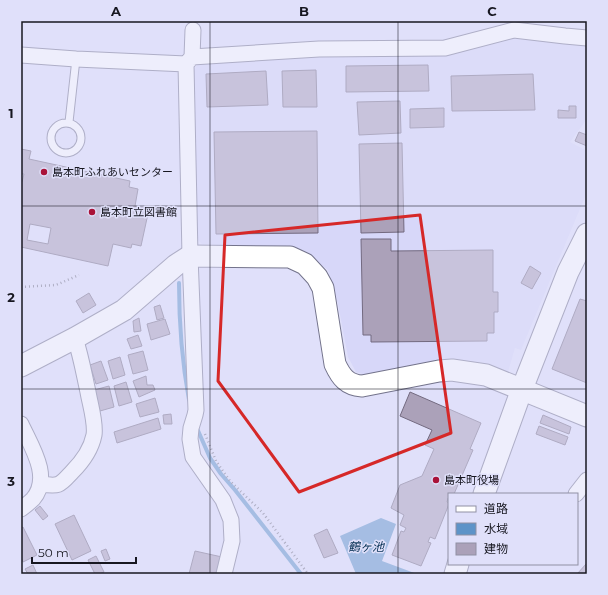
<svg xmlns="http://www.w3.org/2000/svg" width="608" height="595" font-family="Montserrat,'Noto Sans JP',sans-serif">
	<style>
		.built { fill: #d7d7f9 }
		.water { fill: #5d93c8 }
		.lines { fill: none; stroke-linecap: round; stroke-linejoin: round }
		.stream { stroke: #5d93c8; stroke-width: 4 }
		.building { fill: #aba1b9; stroke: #736a80; fill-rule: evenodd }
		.lane-casing { stroke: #73738b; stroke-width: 9 }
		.street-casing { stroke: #73738b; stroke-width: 17 }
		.secondary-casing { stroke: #73738b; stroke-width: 23 }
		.path { stroke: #737384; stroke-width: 2.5; stroke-dasharray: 1 3; stroke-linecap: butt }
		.lane { stroke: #fff; stroke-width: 7 }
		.street { stroke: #fff; stroke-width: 15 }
		.secondary { stroke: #fff; stroke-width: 21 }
		.marked { fill: none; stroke: #d62828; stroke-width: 3; stroke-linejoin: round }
		.grid { fill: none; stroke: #171720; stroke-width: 1; stroke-opacity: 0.55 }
		.poi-dot { fill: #a91238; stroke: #e0e0fa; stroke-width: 1.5 }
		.labels { text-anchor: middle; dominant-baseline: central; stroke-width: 3; stroke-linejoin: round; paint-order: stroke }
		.poi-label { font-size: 11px; fill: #171720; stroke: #e0e0fa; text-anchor: start }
		.water-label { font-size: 12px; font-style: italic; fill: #052f53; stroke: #e0e0fa }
		.neatline { fill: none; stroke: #171720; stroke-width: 1.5 }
		.grid-label { font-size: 13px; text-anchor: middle; font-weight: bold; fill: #171720 }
	</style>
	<rect width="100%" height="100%" fill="#e0e0fa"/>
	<path class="built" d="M516 35 587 43V119L570 142 587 151V192L521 350 515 348 507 375H366L356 372 348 357 338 304 328 270 308 255 293 249 202 244 197 239 192 74 199 62 206 60 444 53Z"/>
	<path class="water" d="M381 518 396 524 382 561 417 574H356L340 536Z"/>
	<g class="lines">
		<path class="stream" d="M179 283C179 323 182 362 189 400
			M196 426 210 458 221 474 235 490 301 574"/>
	</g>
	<path class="building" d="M428 65 429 91 346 92V66Z
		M316 70 317 107H283L282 71Z
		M266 71 268 105 207 107 206 74Z
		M533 74 535 110 452 111 451 76Z
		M400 101 401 133 359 135 357 102Z
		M569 106H576V118H558V110L569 111Z
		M444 108V127L410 128V109Z
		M317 131 318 233 216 234 214 132Z
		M579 132 587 135V146L575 141Z
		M402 143 404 232 361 233 359 144Z
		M21 149 31 151 29 159 130 181 129 187 138 189 135 206 149 209 141 246 132 244 131 248 113 244 108 266 21 247V181L22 182 24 174H21ZM30 224 51 228 48 244 27 240Z
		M361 239H391V251L493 250V292H498V312H494V333H487V341L371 342V335H363Z
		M530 266 541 273 532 289 521 283Z
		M89 293 96 305 83 313 76 301Z
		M580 299 587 301V383L552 369Z
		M160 305 164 318 157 320 154 307Z
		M139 318 141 331 134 332 133 321Z
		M165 319 170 334 151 340 147 324Z
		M138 335 142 346 131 349 127 339Z
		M143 351 148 370 133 374 128 355Z
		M120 357 125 375 113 379 108 361Z
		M101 361 108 380 96 384 90 365Z
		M146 376 147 385H153L155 390 139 397 133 381Z
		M126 382 132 402 119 406 114 386Z
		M109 386 114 407 100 411 94 390Z
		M410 392 481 423 470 449 473 450 454 494H449V498H448L447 502 449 503V504L435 539 430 537 428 542 431 543 421 566 392 555 401 531 404 532 406 528 400 525 404 515 391 508 400 485 422 476 434 449 425 445 432 430 400 416Z
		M155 398 159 412 140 417 136 404Z
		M171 414 172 424H164L163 415Z
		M543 415 571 427 569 434 540 423Z
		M158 418 161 429 117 443 114 432Z
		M539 426 568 437 565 445 536 434Z
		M40 506 48 516 43 520 35 510Z
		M74 515 91 551 72 560 55 524Z
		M23 527 37 555 23 562 21 557V528Z
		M327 529 338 553 324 558 314 535Z
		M106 549 110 559 105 561 101 551Z
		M195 551 222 557 218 574H189Z
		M96 556 104 572 99 574H95L88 560Z
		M587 563V574H577Z
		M33 565 37 574H28L25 569Z"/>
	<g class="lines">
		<g class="lane-casing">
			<path id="lane" d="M69 122 76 59
				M51 138a15 15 0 1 1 30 0a15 15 0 1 1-30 0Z"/>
		</g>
		<g class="street-casing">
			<path id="street" d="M193 30 192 57 186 64 190 256 196 410 195 415 191 428 190 439 193 457 223 500 231 520 232 541 224 574
				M21 55 76 59 186 64
				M192 57 319 49 445 48 514 30 565 36 587 38
				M21 424C31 446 52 477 33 499 29 503 25 506 21 509
				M41 484C60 487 60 485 72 472 83 461 91 450 94 435 96 423 90 404 88 392 84 374 81 356 75 338
				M576 494 587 480"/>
		</g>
		<g class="secondary-casing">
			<path id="secondary" d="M21 366 75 338 124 310 176 265 190 256 290 257 305 264 317 277 323 288 335 364C341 377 347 385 362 386L439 371 452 370 486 375 587 416
				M484 494 522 389 568 272 587 234
				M455 574 458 564"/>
		</g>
		<path class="path" d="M21 287 56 285 79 275
			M205 434 216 461 230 481 263 513 308 574"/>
		<use href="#lane" class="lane"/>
		<use href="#street" class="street"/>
		<use href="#secondary" class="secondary"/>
	</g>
	<path d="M0 0H608V595H0ZM420 215 451 433 299 492 218 381 225 235Z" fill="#e0e0fa" fill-opacity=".55" fill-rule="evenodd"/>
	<path class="marked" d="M420 215 451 433 299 492 218 381 225 235Z"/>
	<path class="grid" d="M210 21V574M398 21V574M21 206H587M21 389H587"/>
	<g class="poi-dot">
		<circle cx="44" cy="172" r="4"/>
		<circle cx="92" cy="212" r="4"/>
		<circle cx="436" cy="480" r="4"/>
	</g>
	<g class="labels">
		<g class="poi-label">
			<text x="52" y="172">島本町ふれあいセンター</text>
			<text x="100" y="212">島本町立図書館</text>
			<text x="444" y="480">島本町役場</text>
		</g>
		<g class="water-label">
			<text x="366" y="546">鶴ヶ池</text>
		</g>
	</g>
	<rect width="608" height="595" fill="none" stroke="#e0e0fa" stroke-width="44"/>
	<rect x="448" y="493" width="130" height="72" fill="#e0e0fa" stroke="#9090a3"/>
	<rect x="456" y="506" width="20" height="6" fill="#ffffff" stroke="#9090a3"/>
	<text x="484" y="513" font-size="12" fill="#171720">道路</text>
	<rect x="456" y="523" width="20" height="12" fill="#5d93c8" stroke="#9090a3"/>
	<text x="484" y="533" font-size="12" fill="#171720">水域</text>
	<rect x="456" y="543" width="20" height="12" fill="#aba1b9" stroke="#9090a3"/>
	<text x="484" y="553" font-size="12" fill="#171720">建物</text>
	<path d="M32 557v6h104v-6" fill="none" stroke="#171720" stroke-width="2"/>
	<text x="38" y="557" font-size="12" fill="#171720" stroke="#e0e0fa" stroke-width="3" paint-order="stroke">50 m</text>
	<rect x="22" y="22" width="564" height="551" class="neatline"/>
	<g class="grid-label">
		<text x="116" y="16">A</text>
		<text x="304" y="16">B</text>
		<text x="492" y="16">C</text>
		<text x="11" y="118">1</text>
		<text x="11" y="302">2</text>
		<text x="11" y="486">3</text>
	</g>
</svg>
